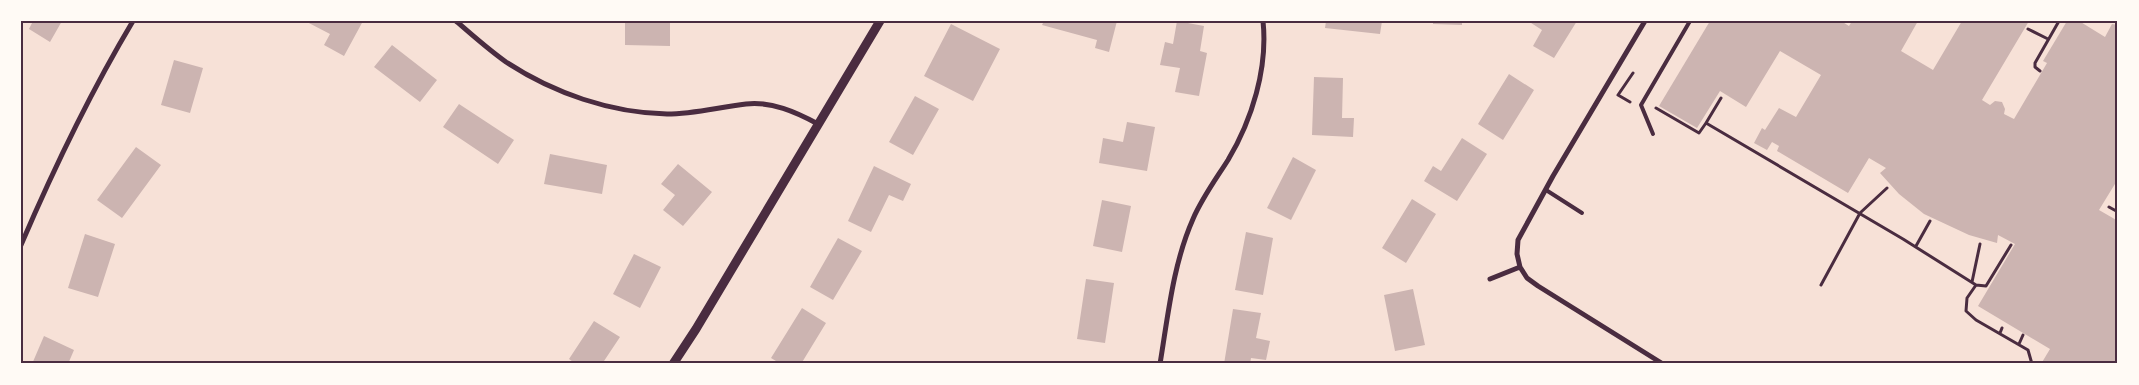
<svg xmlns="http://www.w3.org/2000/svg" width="2139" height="385" font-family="'Times New Roman',serif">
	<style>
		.building { fill: #ccb4b1 }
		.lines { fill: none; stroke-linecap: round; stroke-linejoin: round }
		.path { stroke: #4a2c40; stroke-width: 3 }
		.service { stroke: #4a2c40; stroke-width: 4 }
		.minor { stroke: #4a2c40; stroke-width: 5 }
		.tertiary { stroke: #4a2c40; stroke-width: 9 }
		.neatline { fill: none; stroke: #4a2c40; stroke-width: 2 }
	</style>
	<rect width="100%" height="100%" fill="#f7e1d7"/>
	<path class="building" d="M33 21H62L50 42 29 29Z
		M305 21H363L344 56 324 45 330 34Z
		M625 21H670V46L625 45Z
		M1044 21H1117L1109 52 1095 48 1097 40 1042 25Z
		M1177 21 1204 26 1200 51 1207 53 1199 96 1175 92 1180 68 1160 65 1165 42 1173 44Z
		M1326 21H1382L1380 34 1325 28Z
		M1433 21H1462V25L1433 24Z
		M1528 21H1577L1554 58 1533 46 1542 30Z
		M1710 21H1841L1849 26 1852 21H1918L1901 51 1933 70 1962 21H2029L1982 100 1990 105 1995 101 2002 102 2005 109 2004 114 2014 119 2047 63 2043 61 2067 21H2079L2105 37 2112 24 2118 25V179L2099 210 2118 221V364H2041L2050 349 1978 306 2015 244 1998 235 1997 243 1969 235 1924 214 1899 194 1880 173 1886 168 1869 158 1848 193 1777 151 1779 146 1772 142 1767 150 1754 143 1762 128 1765 130 1779 108 1796 117 1821 75 1780 51 1746 107 1720 91 1697 128 1659 106Z
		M951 24 1000 49 973 101 924 76Z
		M392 45 437 80 420 102 374 67Z
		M174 60 203 68 190 113 161 105Z
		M1509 74 1534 90 1503 140 1478 124Z
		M1314 77 1343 78 1342 118H1354L1353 137 1312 135Z
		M915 96 939 109 913 155 889 142Z
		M459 104 514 140 498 164 443 127Z
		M1127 122 1155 127 1147 171 1099 163 1103 138 1123 142Z
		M1462 138 1487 154 1457 201 1424 181 1433 166 1441 171Z
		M136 147 161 165 122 218 97 200Z
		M550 154 607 165 602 194 544 184Z
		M1293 157 1316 170 1291 220 1267 208Z
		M678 164 712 192 683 226 663 210 675 195 661 184Z
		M874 166 911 184 903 201 889 195 871 232 848 221Z
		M1412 199 1436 214 1406 263 1382 248Z
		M1102 200 1131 206 1122 252 1093 246Z
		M1246 232 1273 238 1263 295 1235 290Z
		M85 234 115 244 98 297 68 288Z
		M838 238 862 251 833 300 810 287Z
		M634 254 661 267 640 308 613 294Z
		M1086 279 1114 283 1105 343 1077 339Z
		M1413 289 1425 345 1395 351 1384 295Z
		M802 308 826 323 801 364H781L771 358Z
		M1233 309 1261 313 1256 338 1270 341 1266 360 1251 358 1250 364H1224Z
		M594 321 620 337 602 364H576L569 359Z
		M44 336 74 350 68 364H32Z"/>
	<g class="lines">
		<path class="path" d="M2028 29 2048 39
			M2040 71 2035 67V63L2059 21
			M1630 102 1618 95 1633 73
			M1656 108 1699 133 1706 123 1903 239 1976 285 1967 298 1966 311 1976 320 2028 350 2032 364
			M1706 123 1721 98
			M2109 207 2118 212
			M1916 246 1930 221
			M1972 282 1980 244
			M1821 285 1860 213 1887 188
			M1976 285 1986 286 2011 245
			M2000 333 2002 328
			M2019 344 2023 335"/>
		<path class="service" d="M1653 134 1641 105 1690 21
			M1546 190 1582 213"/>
		<path class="minor" d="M456 21C472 35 489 50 506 62 553 93 611 113 667 114 694 114 719 107 746 104 771 101 796 112 818 124
			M21 245C54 168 90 93 133 21
			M1520 267 1527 278 1538 286 1663 364
			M1490 279 1520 267 1517 254 1518 240 1553 176 1645 21
			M1160 364C1168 316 1173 264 1193 219 1202 198 1216 179 1228 160 1252 120 1268 68 1263 21"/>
		<path class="tertiary" d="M673 364 696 329 880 21"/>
	</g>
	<rect width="2139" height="385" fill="none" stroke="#fffaf5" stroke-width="45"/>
	<rect x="22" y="22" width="2094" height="340" class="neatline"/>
</svg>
